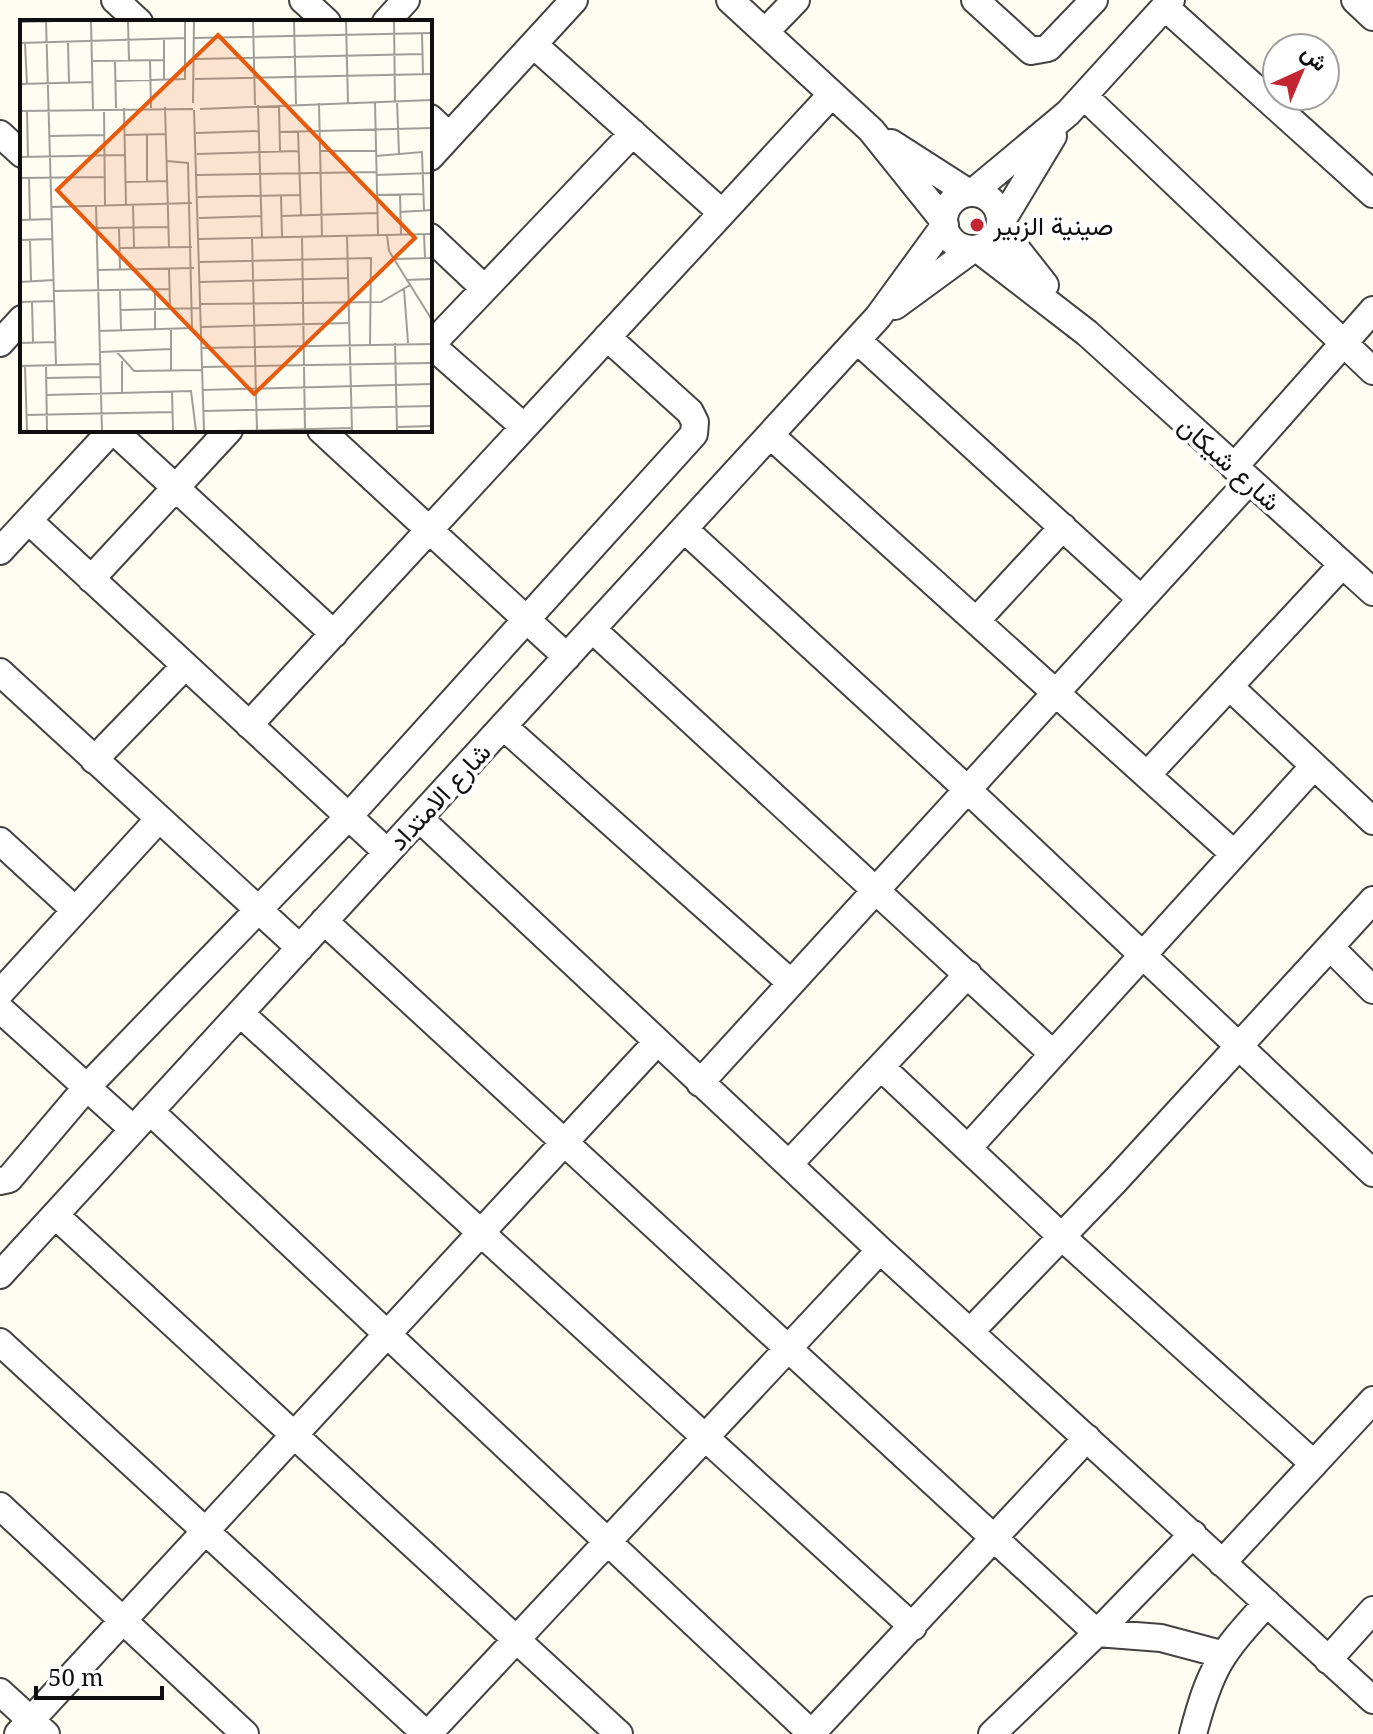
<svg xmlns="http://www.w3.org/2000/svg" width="1373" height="1734" font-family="'Noto Serif',Vazirmatn,serif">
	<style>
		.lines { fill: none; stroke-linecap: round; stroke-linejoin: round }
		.minor-casing { stroke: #424242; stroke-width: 30 }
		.minor { stroke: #fff; stroke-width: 26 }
		.poi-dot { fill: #c12632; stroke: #fff; stroke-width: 3 }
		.labels { text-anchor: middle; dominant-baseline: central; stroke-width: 8; stroke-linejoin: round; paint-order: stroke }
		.poi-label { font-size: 26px; fill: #0f0f0f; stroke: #fff; text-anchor: start }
		.street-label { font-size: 26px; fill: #0f0f0f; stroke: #fff }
		.inset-road { fill: none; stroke: #9f9d97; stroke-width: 2 }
		.view { fill: #e8590c; fill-opacity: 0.15; stroke: #e8590c; stroke-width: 4 }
		.inset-edge { fill: none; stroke: #0f0f0f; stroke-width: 4 }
	</style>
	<rect width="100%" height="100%" fill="#fffcf2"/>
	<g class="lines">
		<g class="minor-casing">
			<path id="minor" d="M115 0 139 22
				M303 0 327 22
				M730 0 871 130 944 221
				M975 0 1031 51 1048 48 1094 0
				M1355 0 1373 17
				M1165 7 1373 194
				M386 22 406 0
				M765 32 796 0
				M534 45 722 213
				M1084 96 1373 371
				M430 118 449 136
				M0 134 22 154
				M891 143 969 193
				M430 157 574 0
				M972 193 1068 113 1171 0
				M944 221a28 28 0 1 1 56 0a28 28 0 1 1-56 0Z
				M1000 224 1053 136
				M1000 228 1045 285
				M430 237 484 288
				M978 249 1087 333 1373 592
				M895 306 973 249
				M857 340 1141 599
				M0 343 22 319
				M430 344 524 427
				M431 345 633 133
				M113 430 334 634
				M321 430 567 657
				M770 435 1232 852
				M1234 467 1373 310
				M29 521 387 852
				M684 529 968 790 1373 1173
				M0 551 112 430
				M91 579 229 430
				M976 621 1063 527
				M592 629 1052 1053
				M0 672 300 948
				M1231 688 1373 821
				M249 725 832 94
				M503 726 791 983
				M94 760 185 666
				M1147 775 1342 565
				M419 818 880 1250 1373 1700
				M0 841 75 910
				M324 921 1097 1633 992 1734
				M1330 947 1373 990
				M0 993 158 820
				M0 1009 133 1129
				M240 1013 913 1627
				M881 1067 1062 1237 1314 1464
				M700 1083 1249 481
				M150 1111 812 1734
				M968 1148 1314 766
				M789 1164 968 974
				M0 1181 9 1179 86 1088 349 816 694 434 695 422 690 412 607 337
				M55 1215 619 1734
				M0 1275 878 317 945 225
				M970 1332 1115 1181 1373 900
				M0 1342 426 1734
				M0 1506 245 1734
				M1222 1563 1373 1400
				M1097 1633 1193 1534
				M1097 1633 1161 1638 1221 1654
				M1328 1660 1373 1610
				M0 1692 46 1734
				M18 1734 657 1042
				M428 1734 880 1250
				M811 1734 1087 1438
				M1193 1734C1211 1666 1220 1655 1267 1603"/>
		</g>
		<use href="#minor" class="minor"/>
	</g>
	<circle class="poi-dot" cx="977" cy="225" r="8"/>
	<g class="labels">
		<g class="poi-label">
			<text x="993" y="225">صينية الزبير</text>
		</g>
		<g class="street-label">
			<text transform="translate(1230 463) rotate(42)">شارع شيكان</text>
			<text transform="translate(439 796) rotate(-47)">شارع الامتداد</text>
		</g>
	</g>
	<g transform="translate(20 20)">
		<rect width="412" height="412" fill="#fffcf2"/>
		<path class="inset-road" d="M26 1 36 345M71 1 73 89M108 1 109 41M233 1 235 85M274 1 276 84M326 1 328 83M374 1 375 81M0 2 35 1M402 13 403 54M174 18 412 13M144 19V60M48 22 49 63M0 23 165 18M5 23 7 64M175 39 402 34M72 41 144 40M95 41 96 88M130 41 131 88M175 59 412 54M95 61 165 59V1M0 64 73 62M377 81 379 133M355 82 358 215M173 83 174 1M299 83 302 217M238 85 242 218M259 85 260 131M145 87 149 227M104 88 106 185M84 89 85 185M180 89 412 80M7 90 8 137M174 90 184 411M0 91 173 89M278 111 281 195M259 112 412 108M176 113 239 111M127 114V162M105 115 146 114M30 116 85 115M300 131H356M177 134 278 131M356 136 402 132 404 190M0 137 105 135M177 155 356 152M356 155 412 153M0 158 85 157M9 158 10 199M106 162 147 161M380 174 381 215M261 175 262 217M357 175 404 174M178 177 280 175M113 185 114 228M76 186 82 411M32 187 172 183M380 192 412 190M261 196 357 193M179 198 241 196M0 200 32 199M76 208 148 207M99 208 100 249M404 214 405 238M367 215 369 231 412 300M327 216 332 411M282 217 285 411M232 218 237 411M179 219 412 214M0 220 33 219M10 220 11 261M100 228 172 227M374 239 412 238M180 242 351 238 350 324M149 249 150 289M77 250 174 248M386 260 412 259M0 262 34 260M180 262 329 258M384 269 388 323M100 270 101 310M34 271 149 269M0 282 34 281M12 282 13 322M181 284 361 282 390 265M101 290 181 288M181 307 328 303M135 310V269M151 310V351M79 311 172 308 168 143 147 141M0 323 35 322M375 323 377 411M182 328 412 324M96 331 114 351 182 350M80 332 151 329M102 341V372M5 345 7 411M26 345 27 411M0 346 80 344M182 347 412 343M26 358 80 357M183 370 412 364M152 371 153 411M27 375 171 371 176 411M184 391 412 386M6 395 153 392M377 407 412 406M212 411 332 408"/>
		<path class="view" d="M198 15 395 218 234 374 37 170Z"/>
		<rect width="412" height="412" class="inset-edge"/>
	</g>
	<g transform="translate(1301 72) rotate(44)"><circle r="38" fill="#ffffff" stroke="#9f9f9f" stroke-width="2"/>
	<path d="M0-6L14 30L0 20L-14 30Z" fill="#c12632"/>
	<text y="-12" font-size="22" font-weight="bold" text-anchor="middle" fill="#0f0f0f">ش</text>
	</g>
	<path d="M36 1686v12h126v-12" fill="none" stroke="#0f0f0f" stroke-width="4"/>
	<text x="48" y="1686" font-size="24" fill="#0f0f0f" stroke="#ffffff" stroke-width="6" paint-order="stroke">50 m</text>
</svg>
